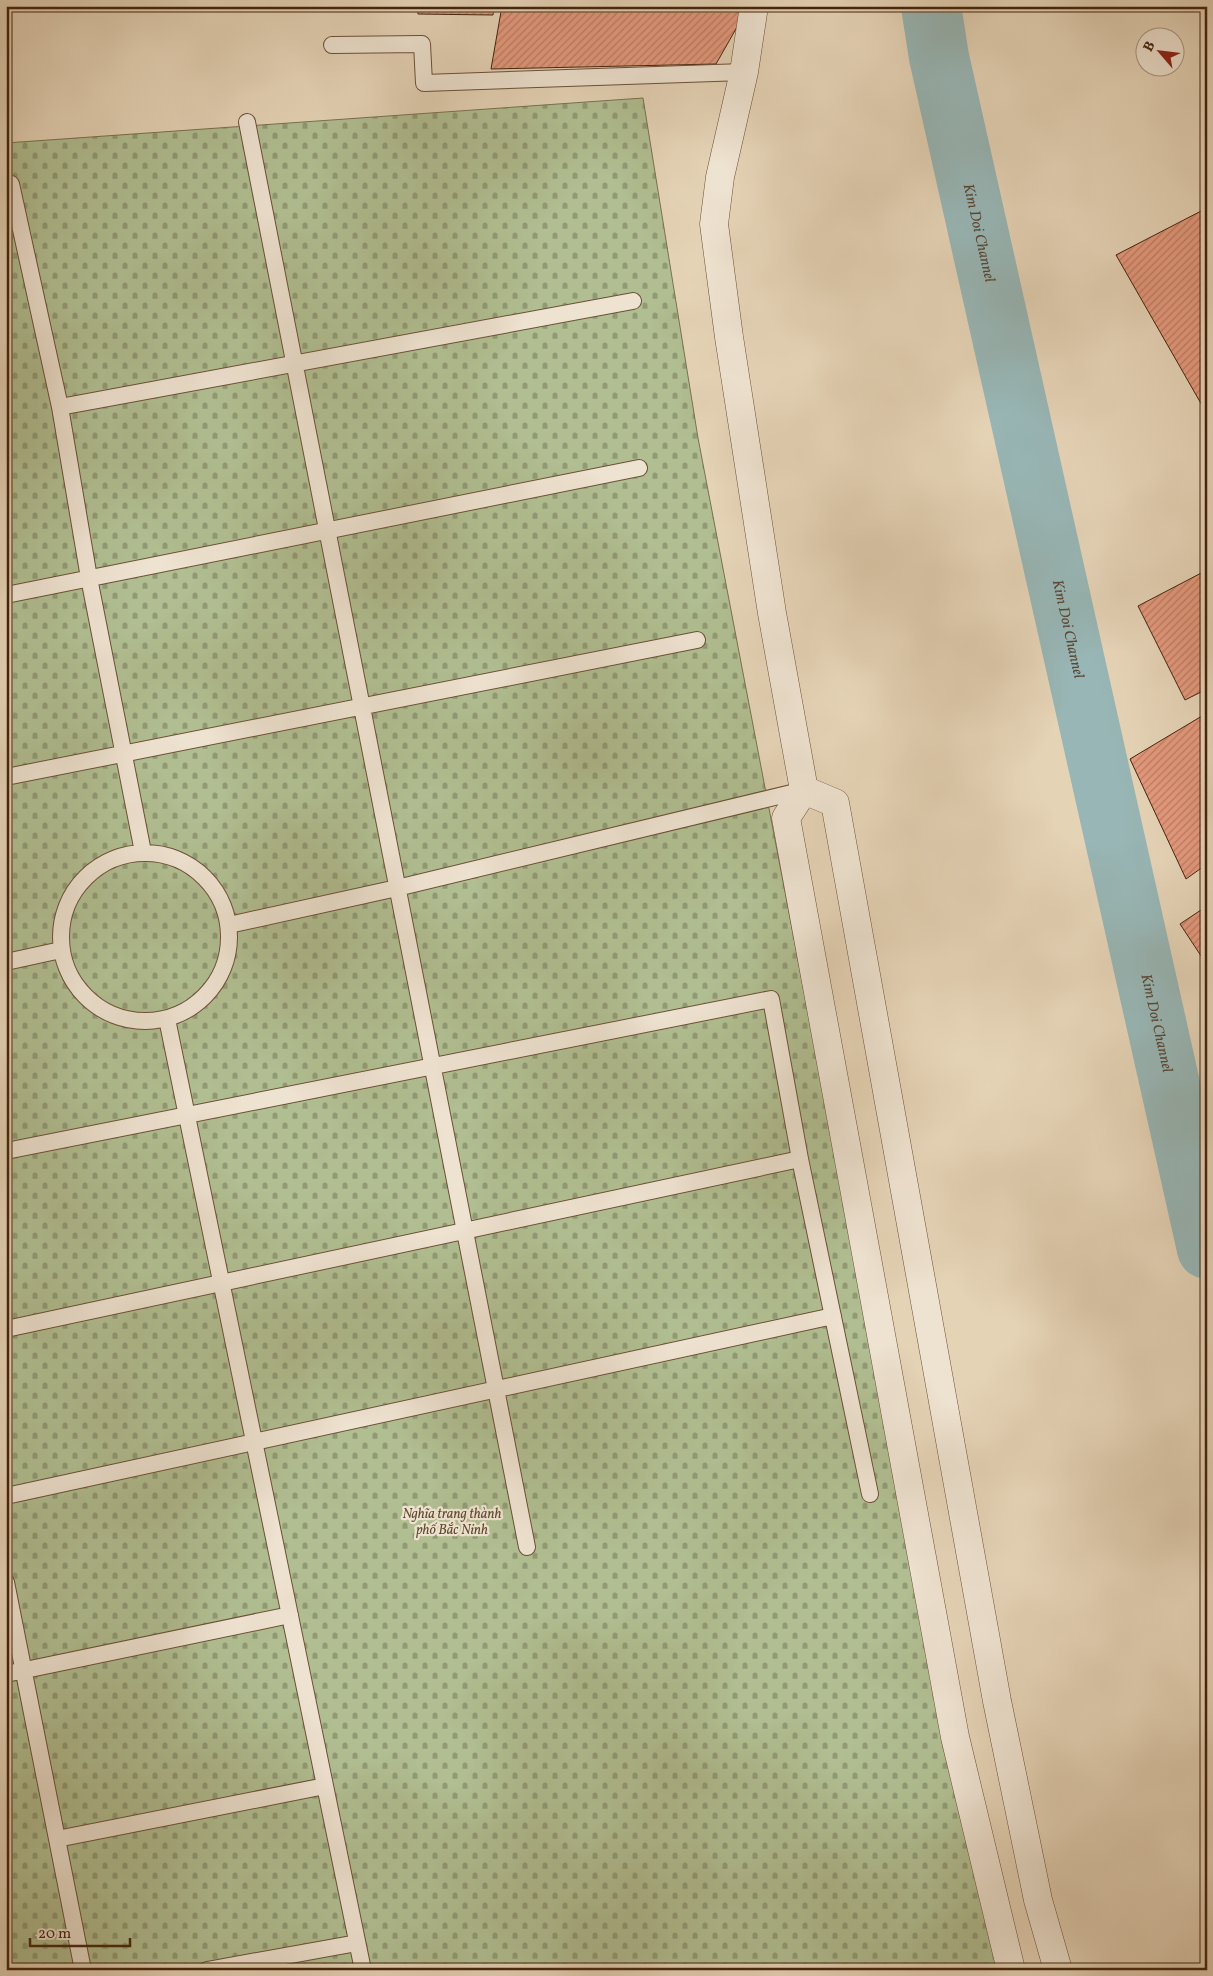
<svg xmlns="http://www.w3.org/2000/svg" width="1213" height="1976" font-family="Vollkorn,serif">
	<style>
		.cemetery { fill: url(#cemetery-stones); stroke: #7a714f }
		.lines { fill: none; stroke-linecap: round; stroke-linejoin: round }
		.river { stroke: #98b6b5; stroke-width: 60 }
		.building { fill: url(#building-hatch); stroke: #44240d }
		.service-casing { stroke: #6c5037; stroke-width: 18 }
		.minor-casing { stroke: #6c5037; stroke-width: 29 }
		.service { stroke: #eee2d0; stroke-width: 16 }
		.minor { stroke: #eee2d0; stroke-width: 28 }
		.labels { text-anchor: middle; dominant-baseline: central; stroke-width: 4.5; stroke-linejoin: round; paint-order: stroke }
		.park-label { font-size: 14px; font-style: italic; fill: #5f4a2e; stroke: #eee2d0 }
		.water-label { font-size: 15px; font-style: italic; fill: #594837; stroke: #eee2d0 }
	</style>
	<defs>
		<pattern id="cemetery-stones" width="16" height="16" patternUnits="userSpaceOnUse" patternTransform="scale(1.25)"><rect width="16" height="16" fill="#b0be91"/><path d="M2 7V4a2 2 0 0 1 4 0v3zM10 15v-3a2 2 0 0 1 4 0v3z" fill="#919a75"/></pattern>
		<pattern id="building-hatch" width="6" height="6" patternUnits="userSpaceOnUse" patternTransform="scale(1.25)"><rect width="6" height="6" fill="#e4997d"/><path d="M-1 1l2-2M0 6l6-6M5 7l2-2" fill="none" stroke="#ba7d65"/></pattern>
	</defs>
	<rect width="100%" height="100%" fill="#e5d3b6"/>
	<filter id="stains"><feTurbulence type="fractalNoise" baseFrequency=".004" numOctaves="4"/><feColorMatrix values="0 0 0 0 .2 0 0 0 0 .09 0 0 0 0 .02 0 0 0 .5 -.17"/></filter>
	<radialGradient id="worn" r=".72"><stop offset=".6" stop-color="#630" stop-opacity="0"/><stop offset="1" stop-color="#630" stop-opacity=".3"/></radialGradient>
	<path class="cemetery" d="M643 98 698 438 918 1586 997 1970H6V143Z"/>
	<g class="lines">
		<path class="river" id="s1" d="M931 6 939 57 1207 1249"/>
	</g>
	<path class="building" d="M417 6H494L493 15 418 14Z
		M502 6H696L745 13 716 64 491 69Z
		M696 6H745V13Z
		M1207 208V414L1116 255Z
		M1207 570V689L1185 700 1138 606Z
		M1207 713V864L1186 879 1130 759Z
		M1207 906V965L1180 924Z"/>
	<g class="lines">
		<g class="service-casing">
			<path id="service" d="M332 45 422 44 424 83 744 72
				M247 122 527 1547
				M11 184 60 407 89 578 143 852
				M60 407 633 301
				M6 595 639 468
				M6 777 697 640
				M61 937a84 84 0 1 1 168 0a84 84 0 1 1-168 0Z
				M229 925 397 888 804 790
				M6 962 61 950
				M167 1019 363 1970
				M6 1151 771 999 800 1159 870 1494
				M6 1329 800 1159
				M6 1496 833 1316
				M6 1582 83 1970
				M6 1674 290 1615
				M57 1839 325 1786
				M207 1970 357 1943"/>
		</g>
		<g class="minor-casing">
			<path id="minor" d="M754 6 744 72 720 177 714 224 729 337 772 613 804 790 786 818 955 1737 1011 1970
				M804 790 835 803 997 1701 1038 1900 1058 1970"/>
		</g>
		<use href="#service" class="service"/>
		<use href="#minor" class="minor"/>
	</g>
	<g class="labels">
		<g class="park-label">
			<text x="452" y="1514">Nghĩa trang thành<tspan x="452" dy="16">phố Bắc Ninh</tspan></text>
		</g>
		<g class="water-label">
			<text stroke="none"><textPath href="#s1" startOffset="232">Kim Doi Channel</textPath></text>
			<text stroke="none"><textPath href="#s1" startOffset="638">Kim Doi Channel</textPath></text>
			<text stroke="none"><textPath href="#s1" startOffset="1042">Kim Doi Channel</textPath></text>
		</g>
	</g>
	<rect width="1213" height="1976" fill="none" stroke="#e5d3b6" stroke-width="25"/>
	<rect x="8" y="8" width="1198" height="1961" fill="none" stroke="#44240d" stroke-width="2.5"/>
	<rect x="12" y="12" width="1188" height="1951" fill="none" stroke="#44240d"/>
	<g transform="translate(1160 52) rotate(298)"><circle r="24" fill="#eee2d0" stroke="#aa9682"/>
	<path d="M0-4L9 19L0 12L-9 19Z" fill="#8f2418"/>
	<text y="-8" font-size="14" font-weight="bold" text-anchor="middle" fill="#44240d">B</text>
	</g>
	<path d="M30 1938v8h100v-8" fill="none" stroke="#44240d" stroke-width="2.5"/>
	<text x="38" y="1938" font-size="15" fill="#44240d" stroke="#eee2d0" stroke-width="4" paint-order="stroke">20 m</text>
	<rect width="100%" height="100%" filter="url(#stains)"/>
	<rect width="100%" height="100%" fill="url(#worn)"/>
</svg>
